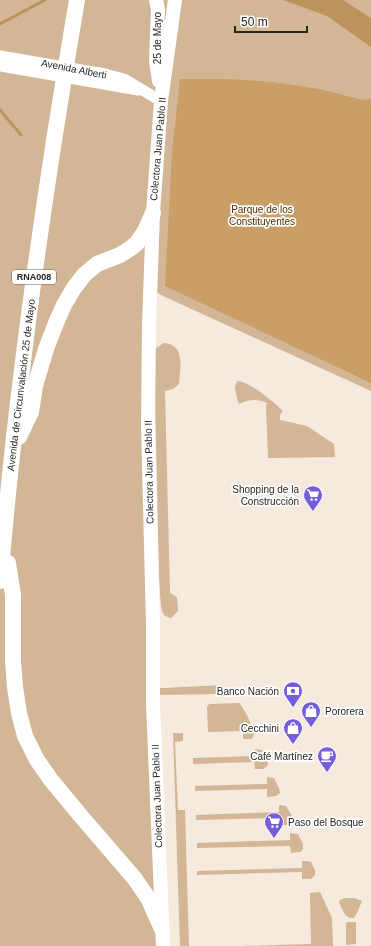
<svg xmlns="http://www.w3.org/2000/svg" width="371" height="946" font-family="Helvetica,sans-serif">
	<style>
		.green { fill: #d2b695 }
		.forest { fill: #c99e67 }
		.water { fill: #bd935d }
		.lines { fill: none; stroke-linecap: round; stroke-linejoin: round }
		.stream { stroke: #bd935d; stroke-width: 3 }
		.minor { stroke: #fff; stroke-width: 11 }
		.major { stroke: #fff; stroke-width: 14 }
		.highway { stroke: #fff; stroke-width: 16 }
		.labels { text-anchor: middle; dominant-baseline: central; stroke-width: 3.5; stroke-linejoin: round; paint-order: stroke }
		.shield { fill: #fff; stroke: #6a6764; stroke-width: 1 }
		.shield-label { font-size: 9px; font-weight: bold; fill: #2a2621 }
		.street-label { font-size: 10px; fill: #2a2621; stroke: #fff }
		.park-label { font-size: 10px; fill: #4d3002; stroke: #fff }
		.poi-label { font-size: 10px; fill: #2a2621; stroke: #fff; text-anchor: end }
	</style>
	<rect width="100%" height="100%" fill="#f5eadd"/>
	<path class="green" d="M0 0H371V391L163 296 151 289 163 946H0Z
		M164 343C186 345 180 368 179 384L173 389 165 391 170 593 177 597 178 611 171 618C168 617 164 616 163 613 160 608 160 584 159 577L154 352 156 348Z
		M238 381C252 383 273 402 283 411L280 415V420L307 426 334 444 335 457 268 458 266 407 267 403C257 399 249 399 239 404 237 397 232 387 238 381Z
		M222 685 225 688V692L221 694 162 695 159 694 160 688H163Z
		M239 703C246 710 252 726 254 735L252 739H243V732L241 731 208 732 207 707 209 704Z
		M173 733H183V741L175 742 178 810H185L189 946H180Z
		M255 749 262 750 267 760 268 765 264 769H255L254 762 193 764V758L254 756Z
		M267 777 274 778 279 788 280 793 276 796 267 797V789L195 791V786L267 784Z
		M279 805 286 806 292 816V821L289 825H279V818L196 820V815L279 812Z
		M290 833 298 834 303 844V849L300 852 291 853 290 846 197 848V843L290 840Z
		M302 861H308L311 862 315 870V875L311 879H302V872L197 875V871L302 868Z
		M320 892 332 918 333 946H242L311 944 310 893Z
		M345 898H354L362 901 357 913 354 918C345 919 343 910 339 903L340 900Z
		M347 922H355L356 923V944L346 945V924Z"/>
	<path class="forest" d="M180 79H228L273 82 319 89 363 100 371 99V383L165 286 172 153Z"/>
	<path class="water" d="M283 0H343L371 18V47L327 16Z"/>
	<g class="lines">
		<path class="stream" d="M0 24 45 0
			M0 110 21 135"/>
		<path class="minor" d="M0 56 105 74 124 79 161 101
			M0 66 138 90"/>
		<path class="major" d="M156 0 158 9 156 60 159 81
			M163 946 153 703V625L148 425 149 325 153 213 161 101 175 0"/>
		<path class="highway" d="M19 437 31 412 35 386 46 349 56 323 64 305 74 288 84 275 97 264 120 255 131 248 137 243 145 231 153 213
			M8 563 13 595V660L15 687 19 713 25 736 37 760 51 780 80 815 135 879 148 898 162 929
			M0 581C16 387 44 193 77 0"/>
	</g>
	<defs>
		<g id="supermarket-pin" transform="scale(1)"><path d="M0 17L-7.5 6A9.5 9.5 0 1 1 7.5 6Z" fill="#755ed9" stroke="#fff"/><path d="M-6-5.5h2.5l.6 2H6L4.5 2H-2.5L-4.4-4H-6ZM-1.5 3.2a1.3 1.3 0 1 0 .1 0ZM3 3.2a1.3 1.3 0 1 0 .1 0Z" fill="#fff"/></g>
		<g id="bank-pin" transform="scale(1)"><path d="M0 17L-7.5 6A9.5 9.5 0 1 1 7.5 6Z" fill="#755ed9" stroke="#fff"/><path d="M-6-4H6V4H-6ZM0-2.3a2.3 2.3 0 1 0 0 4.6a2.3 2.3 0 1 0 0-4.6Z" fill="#fff"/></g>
		<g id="shop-pin" transform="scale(1)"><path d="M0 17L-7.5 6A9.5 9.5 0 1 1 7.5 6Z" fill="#755ed9" stroke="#fff"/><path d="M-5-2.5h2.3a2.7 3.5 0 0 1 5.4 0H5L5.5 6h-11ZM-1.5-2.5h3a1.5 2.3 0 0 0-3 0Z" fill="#fff"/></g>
		<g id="cafe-pin" transform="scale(1)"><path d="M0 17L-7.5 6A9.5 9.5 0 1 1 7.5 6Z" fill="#755ed9" stroke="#fff"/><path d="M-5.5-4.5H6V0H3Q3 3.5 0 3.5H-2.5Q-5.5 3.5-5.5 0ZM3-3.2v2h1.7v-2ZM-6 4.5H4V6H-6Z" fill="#fff"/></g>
	</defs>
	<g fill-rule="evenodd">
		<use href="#supermarket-pin" x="313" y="495"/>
		<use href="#bank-pin" x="293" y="691"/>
		<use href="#shop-pin" x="311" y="711"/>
		<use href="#shop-pin" x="293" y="728"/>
		<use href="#cafe-pin" x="327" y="756"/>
		<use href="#supermarket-pin" x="274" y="822"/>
	</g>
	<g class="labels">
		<rect class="shield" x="12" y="270" width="44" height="14" rx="3"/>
		<g class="shield-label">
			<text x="34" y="277">RNA008</text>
		</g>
		<g class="street-label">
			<text transform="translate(157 38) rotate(-90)">25 de Mayo</text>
			<text transform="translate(74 69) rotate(11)">Avenida Alberti</text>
			<text transform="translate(158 149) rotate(-85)">Colectora Juan Pablo II</text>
			<text transform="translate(21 385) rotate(-83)">Avenida de Circunvalación 25 de Mayo</text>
			<text transform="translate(149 472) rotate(-91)">Colectora Juan Pablo II</text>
			<text transform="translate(157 796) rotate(-92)">Colectora Juan Pablo II</text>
		</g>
		<g class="park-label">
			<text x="262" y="209">Parque de los<tspan x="262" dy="12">Constituyentes</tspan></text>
		</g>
		<g class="poi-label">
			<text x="299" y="489">Shopping de la<tspan x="299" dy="12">Construcción</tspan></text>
			<text x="279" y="691">Banco Nación</text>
			<text x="325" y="711" text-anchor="start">Pororera</text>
			<text x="279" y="728">Cecchini</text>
			<text x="313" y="756">Café Martínez</text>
			<text x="288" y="822" text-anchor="start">Paso del Bosque</text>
		</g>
	</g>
	<path d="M235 26v6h72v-6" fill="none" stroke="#2a2621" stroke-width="2"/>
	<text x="241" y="26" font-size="12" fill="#2a2621" stroke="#ffffff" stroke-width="3" paint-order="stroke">50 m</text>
</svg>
